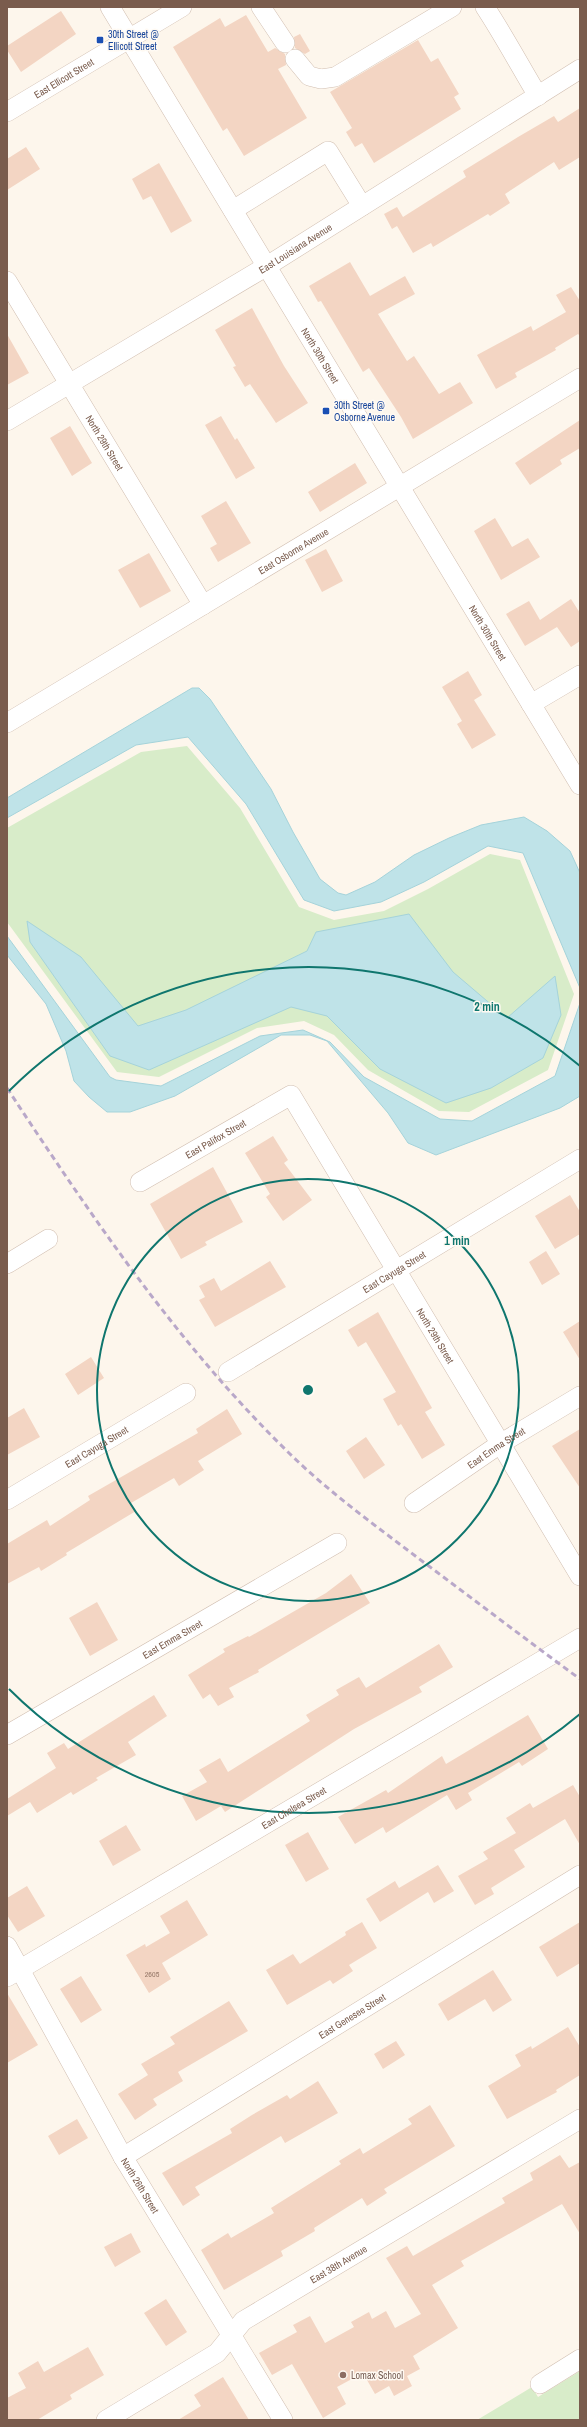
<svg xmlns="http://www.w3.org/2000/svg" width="587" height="2427" font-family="'Archivo Narrow',sans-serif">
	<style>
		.green { fill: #d8ecc9 }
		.water { fill: #bfe3e8; stroke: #a5d3da }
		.building { fill: #f3d5c3 }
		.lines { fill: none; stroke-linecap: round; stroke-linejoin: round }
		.minor-casing { stroke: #d1beb0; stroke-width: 20 }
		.minor { stroke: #fff; stroke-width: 19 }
		.rail { stroke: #b9a8c9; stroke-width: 3; stroke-dasharray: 6 4; stroke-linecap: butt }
		.ring { fill: none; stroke: #0f766e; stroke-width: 2 }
		.transit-dot { fill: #1a4fb4; stroke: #fffaf3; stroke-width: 1.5 }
		.education-dot { fill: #8d6e63; stroke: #fffaf3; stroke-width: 1.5 }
		.labels { text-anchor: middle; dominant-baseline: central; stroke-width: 3; stroke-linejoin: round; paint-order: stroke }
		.number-label { font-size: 8px; fill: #987a6a }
		.transit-label { font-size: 10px; fill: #164399; stroke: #fffaf3; text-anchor: start }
		.street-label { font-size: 10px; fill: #7a5c4d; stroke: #fffaf3 }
		.education-label { font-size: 10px; fill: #785e54; stroke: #fffaf3; text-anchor: start }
		.centre { fill: #0f766e; stroke: #fffaf3; stroke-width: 2 }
		.ring-label { font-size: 12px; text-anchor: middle; font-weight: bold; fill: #0f766e; stroke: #fffaf3; stroke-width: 3; stroke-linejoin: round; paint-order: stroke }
	</style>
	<rect width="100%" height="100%" fill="#fdf6ec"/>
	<path class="green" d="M187 746 240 808 299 907 334 920 384 911 428 889 490 854 520 860 574 994 548 1070 469 1112 439 1111 368 1070 334 1035 304 1021 257 1028 159 1077 117 1072 7 922V828L141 752Z
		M580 2371V2420H477L532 2387 538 2397Z"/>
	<path class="water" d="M192 688H199L210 699 271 789 293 832 320 879 338 893 346 895 375 882 414 855 449 838 481 825 524 817 547 831 570 851 580 873V988L523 853 488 846 424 882 381 902 334 911 304 900 246 804 188 737 136 745 7 818V798Z
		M409 914 453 972 507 1018 555 976 561 1015 543 1058 491 1088 446 1103 380 1069 327 1016 291 1007 149 1070 110 1056 30 942 27 921 81 957 138 1026 186 1010 307 951 316 932Z
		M7 936 110 1077 116 1080 161 1086 260 1036 303 1030 330 1042 364 1077 440 1119 472 1121 555 1076 580 1003V1096L560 1108 436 1155 408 1143 388 1113 327 1041 310 1035H281L175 1096 130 1112H107L89 1097 74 1081 66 1051 46 1004 7 955Z"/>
	<path class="building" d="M61 11 76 34 21 72 7 50V46Z
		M246 15 268 52 275 48 285 54 286 65 278 69 307 118 244 156 227 128 223 131 173 47 220 18 225 27Z
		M300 34 310 51 305 54 295 48 294 37Z
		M418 40 431 62 438 58 459 94 454 97 461 109 374 163 362 143 355 147 346 132 352 128 330 92Z
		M580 108V157L559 170 554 162 505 194 510 203 490 216 488 214 433 247 431 243 413 253 397 226 392 229 384 214 397 207 403 217 466 177 463 171 518 137 554 116 558 122Z
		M26 147 40 169 7 190V159Z
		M159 163 192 221 171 233 151 196 143 200 132 179Z
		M350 262 370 296 405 276 415 294 378 314 407 361 414 356 439 394 460 382 473 403 413 439 401 417 369 368 363 372 321 301 318 302 309 286Z
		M571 287 580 301V336L578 334 555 348 556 350 515 373 517 377 496 389 477 355 531 326 533 331 566 312 556 295Z
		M252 308 284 366 308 403 276 423 250 384 245 387 233 367 236 366 215 330Z
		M7 334 29 373 7 385Z
		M221 416 235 440 237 438 255 468 236 479 205 425Z
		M580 420V448L560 460 562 464 530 485 515 463Z
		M70 426 92 463 72 476 50 438Z
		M355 463 367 483 320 512 308 492Z
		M226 501 251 543 218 562 210 548 217 544 201 516Z
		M495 518 512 547 528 538 540 557 501 580 474 531Z
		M326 549 343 581 322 592 305 560Z
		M149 553 171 591 140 608 118 570Z
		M571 599 580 613V641L571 647 557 627 525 646 506 614 529 601 540 620Z
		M468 671 482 695 474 700 496 735 472 749 457 724 462 721 442 687Z
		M273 1136 288 1160 284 1163 312 1200 283 1221 266 1197 270 1194 245 1153Z
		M213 1167 243 1222 205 1242 207 1245 181 1259 150 1204Z
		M570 1195 580 1212V1234L555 1249 535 1216Z
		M546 1251 560 1274 542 1285 529 1262Z
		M270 1261 286 1287 215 1327 199 1300 205 1297 199 1286 214 1278 221 1291Z
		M378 1312 432 1408 425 1412 445 1445 422 1459 401 1424 398 1426 383 1399 396 1392 366 1342 358 1347 348 1330Z
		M580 1321V1360L563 1332Z
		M91 1357 104 1378 78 1395 65 1374Z
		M24 1408 40 1437 7 1455V1418Z
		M227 1409 242 1434 198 1461 204 1470 179 1486 174 1478 131 1503 136 1511 66 1553 67 1555 41 1571 39 1567 7 1584V1544L47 1520 50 1526 90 1500 88 1496 198 1433 196 1429Z
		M580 1429V1488L552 1446Z
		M366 1437 385 1465 364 1479 346 1451Z
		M351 1574 370 1603 258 1670 259 1672 229 1688 234 1697 218 1706 210 1694 203 1699 188 1675 225 1652 223 1649 248 1636 249 1637 326 1593Z
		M97 1602 118 1640 90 1656 69 1618Z
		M439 1644 453 1667 419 1687 422 1692 354 1729 225 1812 221 1806 196 1821 182 1796 207 1782 199 1770 220 1758 228 1772 310 1721 306 1715 339 1695 336 1690 359 1677 366 1688Z
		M154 1695 167 1716 128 1742 136 1755 96 1778 98 1780 73 1795 71 1792 37 1813 30 1802 7 1816V1799L56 1768 47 1753 64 1743 68 1749Z
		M528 1715 548 1749 522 1766 519 1762 468 1793 472 1800 456 1810 447 1795 386 1833 383 1827 355 1844 338 1817 386 1790 388 1793 442 1756 446 1764Z
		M573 1785 580 1797V1845L565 1819 514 1850 525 1867 491 1888 494 1894 475 1905 458 1876 488 1859 483 1852 516 1833 506 1818 530 1803 533 1808Z
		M126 1825 141 1850 113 1866 99 1841Z
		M308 1832 329 1869 306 1882 285 1845Z
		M438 1865 454 1891 434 1903 428 1892 380 1922 366 1899 395 1881 399 1888Z
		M27 1886 45 1916 18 1932 7 1915V1898Z
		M187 1900 208 1935 162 1963 171 1979 149 1993 126 1955 145 1944 146 1947 170 1933 160 1916Z
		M362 1922 377 1948 349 1965 353 1971 333 1984 330 1980 287 2005 266 1970 293 1954 300 1964 346 1935 345 1932Z
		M580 1922V1963L557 1977 539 1947Z
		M493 1970 512 2000 493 2012 485 1999 448 2021 438 2004Z
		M81 1976 102 2010 81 2023 60 1989Z
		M7 1993 38 2045 7 2063Z
		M229 2001 248 2031 178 2072 183 2081 153 2099 157 2105 135 2120 118 2094 148 2075 141 2064 175 2044 170 2037Z
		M568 2027 580 2047V2075L556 2090 557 2092 507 2119 488 2086 521 2066 515 2055 531 2046 532 2049Z
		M396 2041 405 2055 383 2069 374 2054Z
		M318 2081 338 2113 285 2143 281 2136 195 2187 200 2195 183 2206 162 2173 232 2133 230 2129 252 2115 287 2095 290 2099Z
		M430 2105 455 2146 384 2189 387 2193 367 2206 362 2198 314 2228 315 2231 281 2251 283 2256 224 2290 201 2250 228 2233 231 2238 274 2213 271 2208 341 2164 339 2161 360 2148 363 2154 412 2124 408 2119Z
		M77 2119 88 2138 59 2155 48 2136Z
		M560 2155 569 2168 580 2162V2234L562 2204 461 2261 464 2266 432 2285 458 2328 413 2356 420 2369 407 2376 412 2386 394 2396 389 2386 375 2394 363 2373 337 2387 346 2404 323 2418 292 2364 272 2375 259 2353 297 2332 293 2325 310 2316 325 2343 354 2327 351 2322 369 2312 372 2319 386 2311 395 2328 421 2314 386 2258 407 2246 413 2256 505 2203 502 2198 533 2180 530 2173Z
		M131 2233 141 2252 115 2267 104 2247Z
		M166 2299 187 2332 166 2346 144 2313Z
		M88 2347 104 2375 70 2395 72 2399 37 2420H7V2398L26 2388 18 2373 38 2361 44 2372Z
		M223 2377 249 2420H178L201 2406 194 2395Z"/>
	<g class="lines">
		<g class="minor-casing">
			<g id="minor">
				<path id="s1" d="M110 7 580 785"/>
				<path d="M261 7 285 43"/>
				<path d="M485 7C504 36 520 66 538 96"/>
				<path d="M295 59 309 76 321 79 335 77 452 7"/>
				<path id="s2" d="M7 112 182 7"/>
				<path d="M233 210 328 151 362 206"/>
				<path id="s3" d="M7 281 203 605"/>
				<path id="s4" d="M7 421 267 266 580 69"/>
				<path d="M531 704 580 675"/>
				<path id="s5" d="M7 723 580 378"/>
				<path id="s6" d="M140 1182 291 1095 580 1576"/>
				<path d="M7 1264 48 1239"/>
				<path id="s7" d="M228 1372 580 1159"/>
				<path id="s8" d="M7 1500 186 1393"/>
				<path id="s9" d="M414 1503 500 1444 580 1396"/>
				<path id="s10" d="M7 1735 337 1543"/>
				<path id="s11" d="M7 1946 123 2157 283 2420"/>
				<path id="s12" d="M7 1977 580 1638"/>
				<path id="s13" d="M123 2157 580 1875"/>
				<path d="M540 2384 580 2359"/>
				<path id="s14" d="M106 2420 217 2353 243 2321 580 2119"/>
			</g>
		</g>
		<use href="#minor" class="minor"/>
		<path class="rail" d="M7 1088C92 1217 178 1345 290 1454 331 1494 380 1529 426 1564 477 1602 528 1641 580 1679"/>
	</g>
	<g class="ring">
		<circle cx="308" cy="1390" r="211"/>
		<path d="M580 1714A423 423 0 0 1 9 1689M9 1091A423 423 0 0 1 580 1066"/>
	</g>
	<g class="transit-dot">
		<rect x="96" y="36" width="8" height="8" rx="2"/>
		<rect x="322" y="407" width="8" height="8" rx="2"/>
	</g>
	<circle class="education-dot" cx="343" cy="2375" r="4"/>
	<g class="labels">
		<g class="number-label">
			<text x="152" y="1974">2605</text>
		</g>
		<g class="transit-label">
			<text x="108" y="34">30th Street @<tspan x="108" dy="12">Ellicott Street</tspan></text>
			<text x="334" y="405">30th Street @<tspan x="334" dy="12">Osborne Avenue</tspan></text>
		</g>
		<g class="street-label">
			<text stroke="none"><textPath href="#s2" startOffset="66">East Ellicott Street</textPath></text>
			<text stroke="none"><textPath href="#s4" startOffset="336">East Louisiana Avenue</textPath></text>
			<text stroke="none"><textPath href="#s1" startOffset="407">North 30th Street</textPath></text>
			<text stroke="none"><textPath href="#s3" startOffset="189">North 29th Street</textPath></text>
			<text stroke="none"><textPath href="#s5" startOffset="334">East Osborne Avenue</textPath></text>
			<text stroke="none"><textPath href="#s1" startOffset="731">North 30th Street</textPath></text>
			<text stroke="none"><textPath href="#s6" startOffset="87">East Palifox Street</textPath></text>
			<text stroke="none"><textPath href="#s7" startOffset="194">East Cayuga Street</textPath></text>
			<text stroke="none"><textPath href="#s6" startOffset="455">North 29th Street</textPath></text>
			<text stroke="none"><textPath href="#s8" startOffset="104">East Cayuga Street</textPath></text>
			<text stroke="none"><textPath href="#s9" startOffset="99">East Emma Street</textPath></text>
			<text stroke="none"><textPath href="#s10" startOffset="191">East Emma Street</textPath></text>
			<text stroke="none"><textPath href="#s12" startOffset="333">East Chelsea Street</textPath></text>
			<text stroke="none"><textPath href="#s13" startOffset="269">East Genesee Street</textPath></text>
			<text stroke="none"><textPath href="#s11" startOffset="274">North 26th Street</textPath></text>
			<text stroke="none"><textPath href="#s14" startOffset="282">East 38th Avenue</textPath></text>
		</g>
		<g class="education-label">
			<text x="351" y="2375">Lomax School</text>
		</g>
	</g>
	<circle cx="308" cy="1390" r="6" class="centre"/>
	<g class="ring-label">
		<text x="487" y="1011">2 min</text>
		<text x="457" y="1245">1 min</text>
	</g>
	<rect width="587" height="2427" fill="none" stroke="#7a5c4d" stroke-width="16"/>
</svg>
